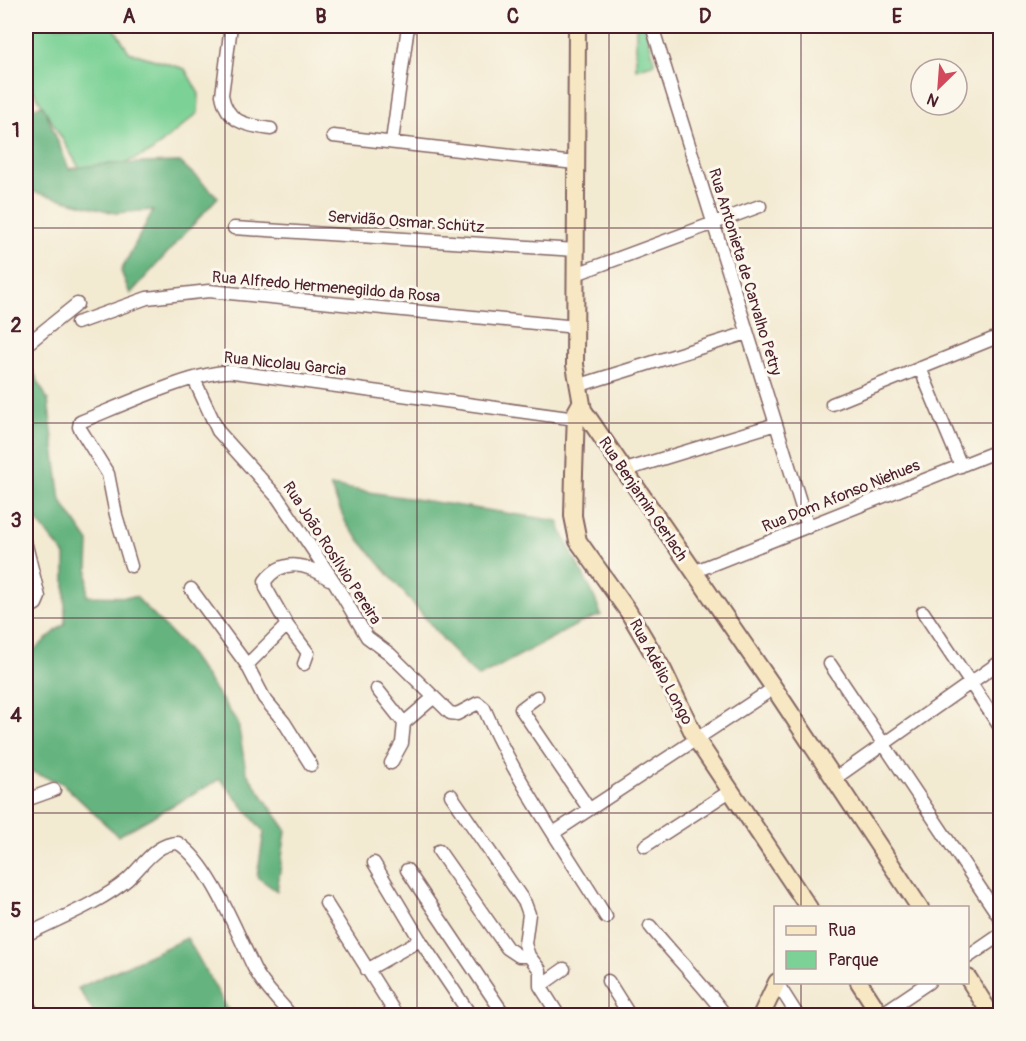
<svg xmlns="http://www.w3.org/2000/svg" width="1026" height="1041" font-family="Pangolin,sans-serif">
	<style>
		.green { fill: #7cd296; stroke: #637860; stroke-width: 1.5 }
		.forest { fill: #65b47f; stroke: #586a55; stroke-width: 1.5 }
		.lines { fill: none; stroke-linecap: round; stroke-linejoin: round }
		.street-casing { stroke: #856665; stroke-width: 15 }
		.secondary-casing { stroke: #856665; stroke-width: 20 }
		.street { stroke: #fff; stroke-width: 12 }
		.secondary { stroke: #f7e8c3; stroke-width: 16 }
		.grid { fill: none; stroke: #4a1f2b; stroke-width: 1.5; stroke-opacity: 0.55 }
		.labels { text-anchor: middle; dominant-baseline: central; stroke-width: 6; stroke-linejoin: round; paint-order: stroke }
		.street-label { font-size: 16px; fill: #4a1f2b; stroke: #fbf7ec }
		.neatline { fill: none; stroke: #4a1f2b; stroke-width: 2 }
		.grid-label { font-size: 20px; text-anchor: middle; font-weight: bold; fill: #4a1f2b }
	</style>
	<rect width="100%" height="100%" fill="#fbf7ec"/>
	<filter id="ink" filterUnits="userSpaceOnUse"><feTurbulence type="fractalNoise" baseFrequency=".0167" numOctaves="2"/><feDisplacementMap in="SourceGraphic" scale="12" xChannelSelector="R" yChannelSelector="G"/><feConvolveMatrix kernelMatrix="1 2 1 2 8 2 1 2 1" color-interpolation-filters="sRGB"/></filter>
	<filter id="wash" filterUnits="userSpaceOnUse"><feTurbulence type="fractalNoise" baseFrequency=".008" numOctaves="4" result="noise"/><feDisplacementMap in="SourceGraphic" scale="24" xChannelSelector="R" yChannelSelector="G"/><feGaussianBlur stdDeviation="1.35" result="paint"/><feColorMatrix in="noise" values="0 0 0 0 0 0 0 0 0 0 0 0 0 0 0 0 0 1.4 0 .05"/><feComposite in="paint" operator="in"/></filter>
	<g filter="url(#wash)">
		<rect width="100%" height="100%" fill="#f3ead2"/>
		<path class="green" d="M33 26H113L129 52 185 69 199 94 198 113 151 152 86 179 26 78V30Z
			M636 26H645L655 63 636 69Z"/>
		<path class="forest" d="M43 105 69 169 104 164 180 162 218 197 130 294 121 271 153 210 115 213 26 190V110Z
			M26 363 29 364 48 400 61 501 89 542 87 596 136 597 187 650 238 723 246 772 286 830 277 891 257 877 264 832 220 779 118 836 62 783 26 770V657L65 623V555L26 508Z
			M330 486 558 521C568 555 591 581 601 615L578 624 479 677 464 664 347 525Z
			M187 938 231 1015H95L78 988Z"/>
	</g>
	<g filter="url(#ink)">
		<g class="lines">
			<g class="street-casing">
				<path id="street" d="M231 26 222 95C227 123 246 125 271 129
					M652 26 808 527
					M333 136 575 163
					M392 141 408 26
					M234 228 576 250
					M576 274 760 206
					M77 323 147 298 209 291 576 327
					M26 345 77 304
					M920 368 961 466
					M194 379 218 431 278 498 335 583 367 637 390 654 450 713 457 714 478 703 484 708C516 782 564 848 606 917
					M577 386 747 333
					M832 404 1000 336
					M622 471 776 424
					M26 545 39 597 36 604 26 609
					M131 566 116 515 108 474 79 427 80 422C116 408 199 369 234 372L576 419
					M693 572 1000 450
					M191 589 247 665 264 698 284 722 311 765
					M923 612 1000 727
					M287 625 308 653 304 664
					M830 664 1000 918
					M247 665 287 625 266 588 265 581C283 557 308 564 329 579
					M377 689 404 723
					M537 697 521 709 589 809
					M391 763 402 743 404 723 433 698
					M834 779 1000 662
					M451 795 525 903 529 914 525 944 529 956 540 970V986L559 1016
					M26 800 54 790
					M555 832 774 688
					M645 846 730 791
					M439 851 507 948 519 956H529
					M374 863 420 940 471 1016
					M407 870 505 1016
					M326 903 397 1016
					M650 926C675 957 702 983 726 1016
					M26 935C57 919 100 903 127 880 142 867 155 843 178 843 210 863 237 933 254 968 263 987 279 1000 291 1016
					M968 957 1000 935
					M367 970 420 940
					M608 981 630 1016
					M777 983 798 1016
					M540 986 564 969
					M26 1001 34 1016
					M880 1015 929 982"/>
			</g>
			<g class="secondary-casing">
				<path id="secondary" d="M577 26 575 365 583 410 774 688 920 908
					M581 403 576 412 574 473 573 516 578 541 628 611 663 670 696 739 809 908
					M968 978 992 1016
					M859 982 881 1016
					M761 1016 777 982"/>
			</g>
			<use href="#street" class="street"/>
			<use href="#secondary" class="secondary"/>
		</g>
	</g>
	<path class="grid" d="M225 26V1016M417 26V1016M609 26V1016M801 26V908M26 228H1000M26 423H1000M26 618H1000M26 813H1000M801 982V1016"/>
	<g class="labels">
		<g class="street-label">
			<text transform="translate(406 222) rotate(4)">Servidão Osmar Schütz</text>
			<text transform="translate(745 272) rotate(73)">Rua Antonieta de Carvalho Petry</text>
			<text transform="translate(326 287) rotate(5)">Rua Alfredo Hermenegildo da Rosa</text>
			<text transform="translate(285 364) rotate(6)">Rua Nicolau Garcia</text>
			<text transform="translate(841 496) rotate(-22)">Rua Dom Afonso Niehues</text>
			<text transform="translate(643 499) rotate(56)">Rua Benjamin Gerlach</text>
			<text transform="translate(332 553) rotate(57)">Rua João Rosílvio Pereira</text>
			<text transform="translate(661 672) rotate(62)">Rua Adélio Longo</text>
		</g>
	</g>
	<rect width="1026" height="1041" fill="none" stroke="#fbf7ec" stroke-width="66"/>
	<rect x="774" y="906" width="195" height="78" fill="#fbf7ec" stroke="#b4a19f" stroke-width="1.5"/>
	<rect x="786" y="926" width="30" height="9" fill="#f7e8c3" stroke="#b4a19f" stroke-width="1.5"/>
	<text x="828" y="936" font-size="18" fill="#4a1f2b">Rua</text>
	<rect x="786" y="951" width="30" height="18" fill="#7cd296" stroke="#b4a19f" stroke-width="1.5"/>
	<text x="828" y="966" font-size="18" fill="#4a1f2b">Parque</text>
	<g transform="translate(939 87) rotate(205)"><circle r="28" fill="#fbf7ec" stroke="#b4a19f" stroke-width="1.5"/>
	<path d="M0-4.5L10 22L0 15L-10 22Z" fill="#d1495b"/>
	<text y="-9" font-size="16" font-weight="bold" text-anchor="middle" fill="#4a1f2b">N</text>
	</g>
	<rect x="33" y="33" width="960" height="975" class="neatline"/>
	<g class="grid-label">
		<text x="129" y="23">A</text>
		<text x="321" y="23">B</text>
		<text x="513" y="23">C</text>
		<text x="705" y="23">D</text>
		<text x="897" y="23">E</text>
		<text x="16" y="137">1</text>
		<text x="16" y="332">2</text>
		<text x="16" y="527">3</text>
		<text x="16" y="722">4</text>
		<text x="16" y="917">5</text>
	</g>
</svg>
